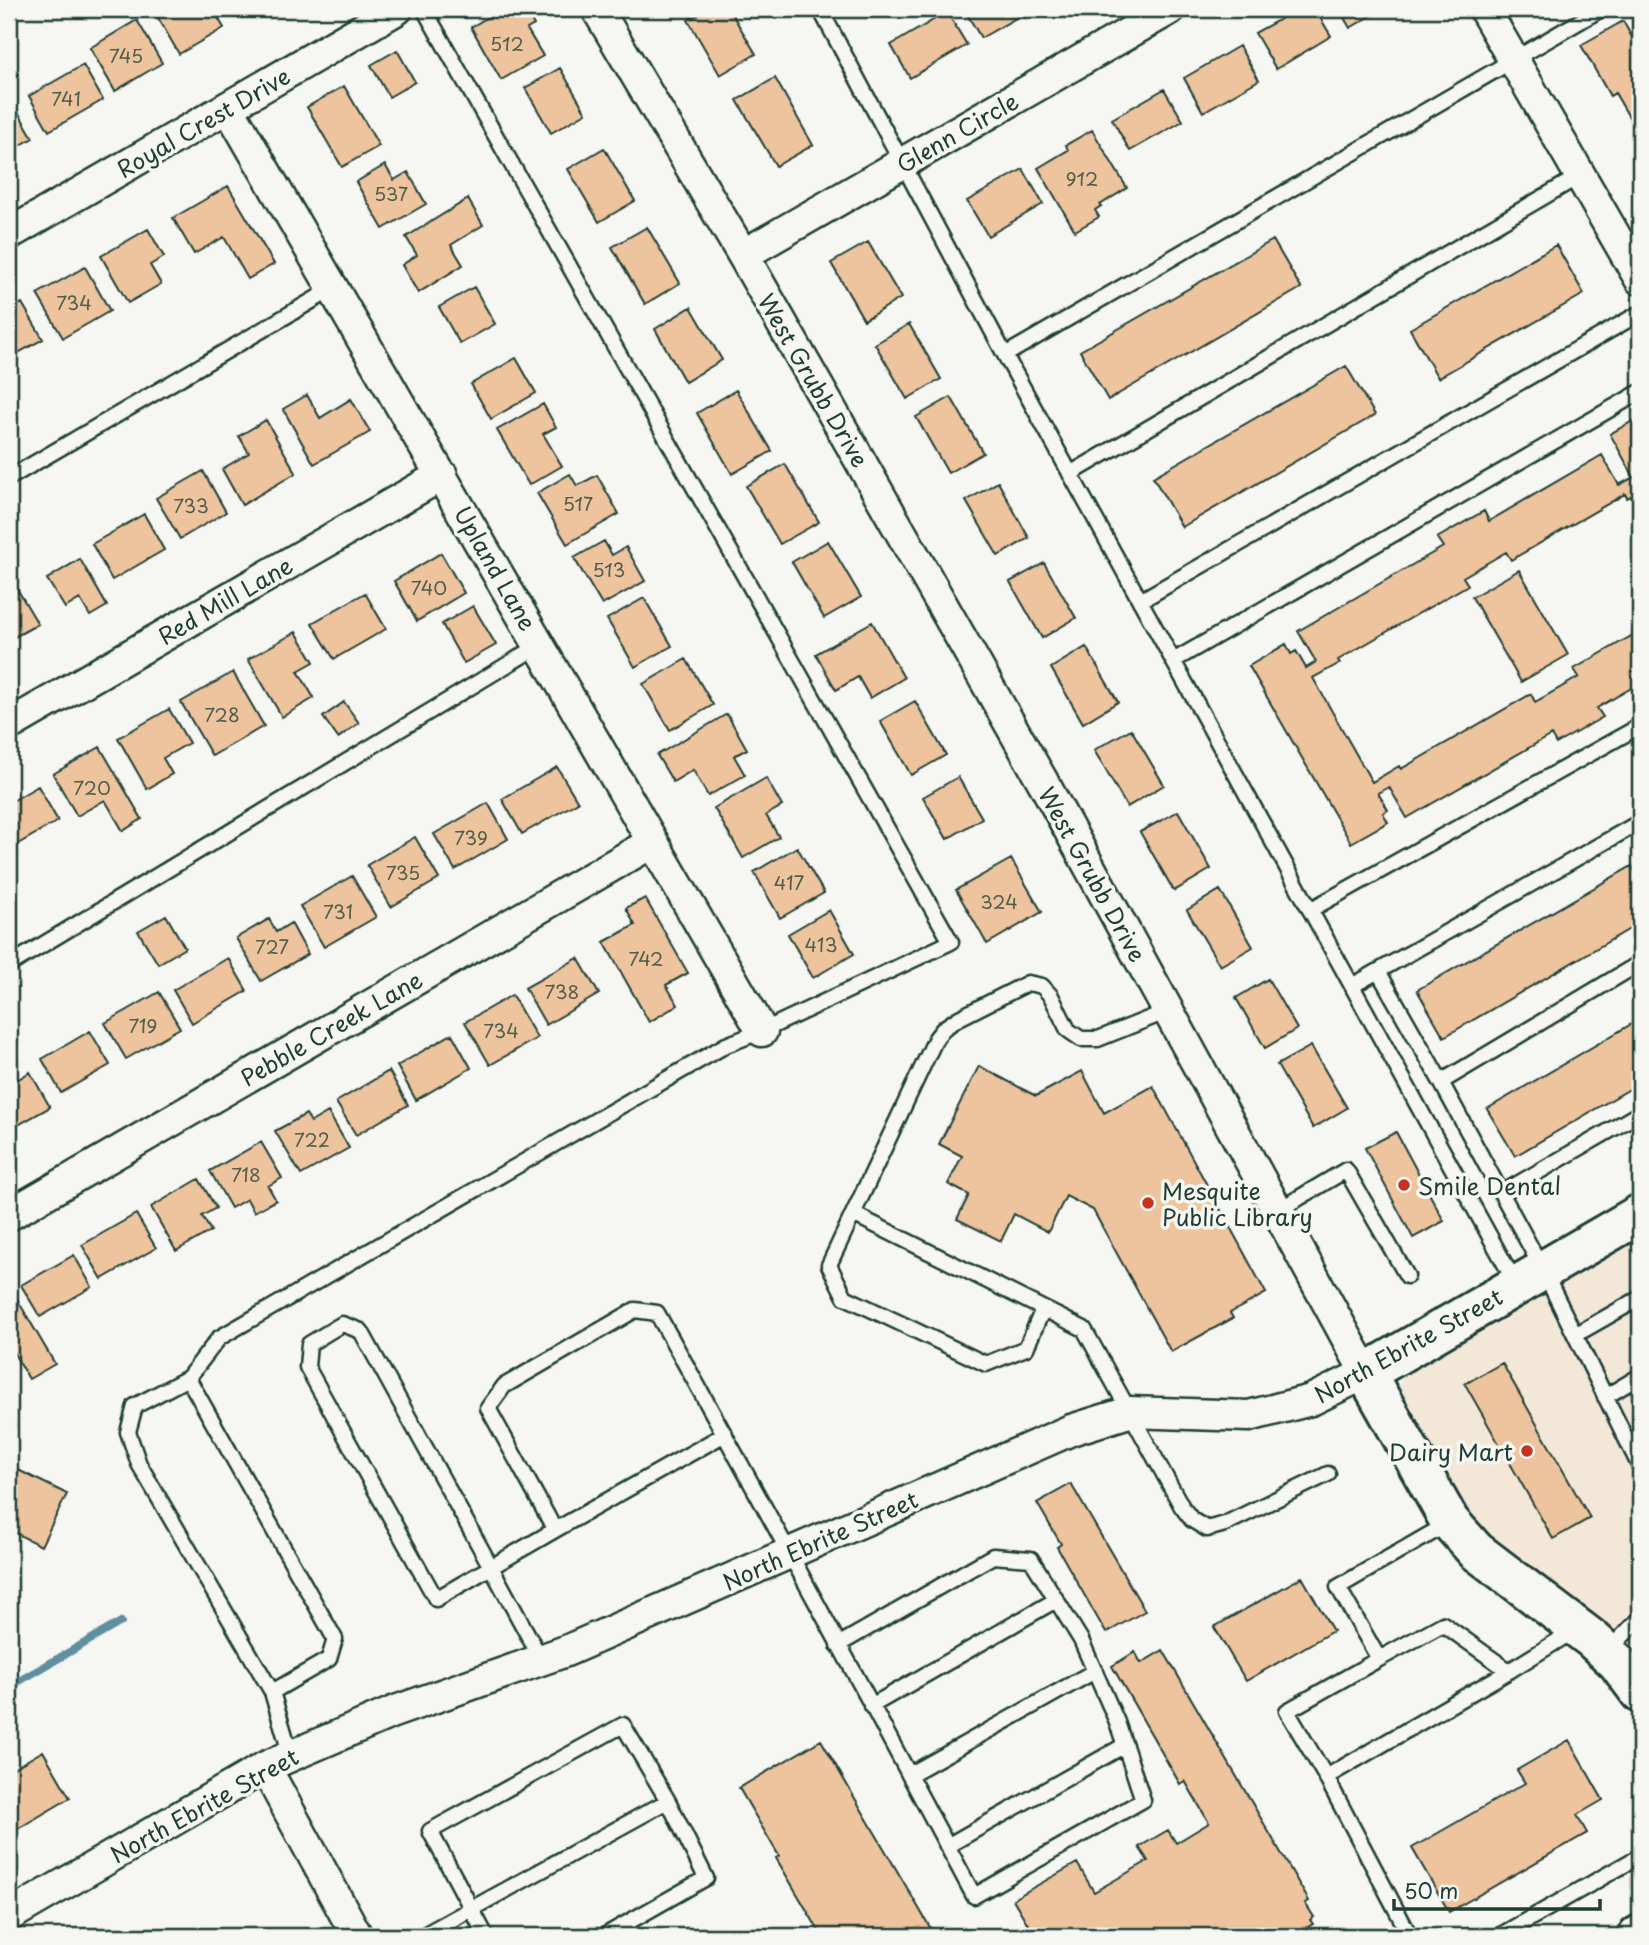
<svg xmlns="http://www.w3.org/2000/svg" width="1649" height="1945" font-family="'Playpen Sans',sans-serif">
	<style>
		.built { fill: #f3e7d8 }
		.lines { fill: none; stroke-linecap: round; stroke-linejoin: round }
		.stream { stroke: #5e8ea0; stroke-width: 8 }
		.building { fill: #edc49d; stroke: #1f3d34; stroke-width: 2 }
		.lane-casing { stroke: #1f3d34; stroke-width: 19 }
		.street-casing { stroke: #1f3d34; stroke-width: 35 }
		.secondary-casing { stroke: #1f3d34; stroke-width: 44 }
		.lane { stroke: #f6f6f2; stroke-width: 14 }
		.street { stroke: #f6f6f2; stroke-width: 30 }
		.secondary { stroke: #f6f6f2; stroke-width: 38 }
		.poi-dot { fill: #c8321e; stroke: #f6f6f2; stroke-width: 2.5 }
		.labels { text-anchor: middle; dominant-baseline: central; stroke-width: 7; stroke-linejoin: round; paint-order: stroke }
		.number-label { font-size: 19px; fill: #525f4e }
		.street-label { font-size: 23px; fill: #1f3d34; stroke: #f6f6f2 }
		.poi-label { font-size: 23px; fill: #1f3d34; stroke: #f6f6f2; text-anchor: start }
	</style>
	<rect width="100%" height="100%" fill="#f6f6f2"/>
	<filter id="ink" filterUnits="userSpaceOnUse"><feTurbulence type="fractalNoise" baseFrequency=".0143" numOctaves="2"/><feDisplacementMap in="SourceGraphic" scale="14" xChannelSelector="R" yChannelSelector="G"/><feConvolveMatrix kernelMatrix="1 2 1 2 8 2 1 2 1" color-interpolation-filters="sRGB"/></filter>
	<g filter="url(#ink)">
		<path class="built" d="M1640 1231V1673L1477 1523 1457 1497 1398 1396 1401 1380 1416 1362Z"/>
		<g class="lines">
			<path class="stream" d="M9 1687 121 1622"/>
		</g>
		<path class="building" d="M153 9H213L224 28 179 54Z
			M502 9H525L534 25 527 29 543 56 501 80 471 27Z
			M708 9H729L756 54 720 75 688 20Z
			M964 9H1032L981 38Z
			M1298 9H1315L1331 36 1276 69 1255 33Z
			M1339 9H1383L1350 28Z
			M947 12 967 45 910 78 891 45Z
			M137 20 162 63 115 91 90 48Z
			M1623 21 1638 48 1640 47V136L1615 93 1610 96 1581 45Z
			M1239 46 1259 80 1203 112 1184 78Z
			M397 50 415 82 389 97 371 65Z
			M83 65 103 100 49 131 29 96Z
			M560 68 586 113 551 133 525 88Z
			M775 78 813 145 776 166 737 100Z
			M344 86 379 146 342 167 307 107Z
			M1164 89 1183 121 1130 151 1112 119Z
			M9 96 33 138 9 152Z
			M1092 130 1127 188 1100 205 1101 206 1095 210 1099 217 1075 231 1038 168 1068 150 1066 145Z
			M604 148 635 201 599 222 568 169Z
			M385 165 394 180 408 172 426 204 383 229 356 182Z
			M1023 169 1043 204 988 236 967 201Z
			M228 186 274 264 248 279 224 237 194 254 173 218Z
			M468 199 483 225 451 245 463 265 418 293 402 265 417 255 406 237Z
			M647 227 680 283 645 304 612 247Z
			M148 229 164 257 150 265 161 284 128 303 101 256Z
			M1273 240 1301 288 1108 400 1080 351Z
			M868 242 901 298 864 320 831 263Z
			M1556 245 1584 294 1438 378 1410 329Z
			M85 267 110 311 63 338 37 294Z
			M474 287 495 324 460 344 439 307Z
			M22 303 43 339 9 358V310Z
			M691 307 722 360 685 382 655 329Z
			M909 324 941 379 907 399 875 344Z
			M516 358 536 393 491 419 471 384Z
			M1346 366 1375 415 1182 527 1153 477Z
			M736 390 772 451 732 474 697 413Z
			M307 395 320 418 351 399 370 432 314 464 283 409Z
			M951 397 983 453 948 473 916 417Z
			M543 404 556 427 543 434 562 466 529 485 497 430Z
			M1640 417V513L1631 496 1627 498 1625 494 1511 560 1506 552 1463 577 1468 585 1338 660 1340 663 1313 678 1372 782 1399 766 1401 769 1531 694 1535 702 1579 677 1574 669 1640 631V683L1597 708 1603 717 1556 744 1551 735 1407 818 1389 787 1378 793 1388 810 1383 813 1388 822 1351 843 1249 666 1286 644 1291 654 1296 651 1306 668 1316 662 1298 631 1443 547 1437 538 1484 511 1489 521 1602 455 1619 485 1634 477 1610 434Z
			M266 420 296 473 242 505 222 469 249 453 239 436Z
			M785 464 819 522 780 544 746 486Z
			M203 471 226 512 180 539 156 498Z
			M570 474 577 486 597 475 619 514 567 544 537 493Z
			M998 482 1029 538 998 556 966 501Z
			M144 514 164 550 112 580 92 544Z
			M604 541 612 555 626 547 645 581 602 605 574 558Z
			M828 541 861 597 824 618 792 562Z
			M441 553 464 593 417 621 394 581Z
			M80 559 107 606 90 616 80 599 65 608 47 579Z
			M1044 563 1076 618 1042 638 1010 582Z
			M1519 570 1568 655 1521 682 1472 597Z
			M16 587 38 624 9 640V591Z
			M365 593 386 629 334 659 312 623Z
			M644 598 672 646 635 667 607 619Z
			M473 606 496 645 464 663 442 624Z
			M872 622 904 678 870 698 858 677 836 690 816 654Z
			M296 632 314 662 298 671 314 698 282 717 248 659Z
			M1086 647 1118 702 1083 723 1051 668Z
			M686 659 713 705 670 730 643 684Z
			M233 672 264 726 212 756 181 702Z
			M915 701 946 755 911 775 880 721Z
			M344 702 359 723 338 738 323 717Z
			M169 709 189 743 163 758 172 774 147 789 118 738Z
			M727 714 747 749 734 756 745 775 708 796 693 770 673 782 657 755Z
			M1131 729 1164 785 1127 807 1094 750Z
			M100 747 142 819 123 831 105 800 77 816 53 774Z
			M557 767 578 802 522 834 502 799Z
			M958 777 982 818 947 839 923 797Z
			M766 778 782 806 766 815 779 837 743 858 714 808Z
			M38 786 58 821 9 849V803Z
			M488 803 508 839 455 870 434 834Z
			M1178 811 1211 869 1174 891 1140 832Z
			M415 837 439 879 391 907 367 865Z
			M797 847 824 893 780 918 754 872Z
			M1011 859 1042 912 987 944 956 890Z
			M1632 866 1640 881V923L1444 1037 1417 990Z
			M352 876 376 917 324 947 300 906Z
			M1220 890 1253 947 1220 966 1187 910Z
			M645 898 688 973 666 985 678 1005 649 1022 604 942 635 925 626 908Z
			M829 910 854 954 813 978 788 934Z
			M166 915 185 948 158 964 138 931Z
			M269 919 276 932 291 923 308 954 261 981 236 938Z
			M228 958 247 991 192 1023 173 990Z
			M578 958 599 994 546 1025 525 988Z
			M1268 979 1297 1029 1265 1048 1236 998Z
			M159 992 180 1028 126 1059 105 1023Z
			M512 995 537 1038 490 1065 465 1022Z
			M1640 1019V1083L1515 1156 1487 1109Z
			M90 1031 110 1065 61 1093 42 1059Z
			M452 1034 471 1068 416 1100 397 1066Z
			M1311 1046 1347 1108 1313 1128 1277 1065Z
			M979 1066 1036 1096 1082 1071 1104 1113 1153 1086 1266 1293 1230 1313 1233 1318 1171 1352 1093 1210 1066 1196 1048 1232 1014 1214 1001 1241 957 1219 969 1195 948 1184 962 1156 939 1144Z
			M389 1071 408 1105 356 1135 336 1102Z
			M30 1072 50 1107 9 1130V1085Z
			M328 1112 349 1148 301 1175 275 1131 306 1114 311 1122Z
			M1396 1132 1444 1221 1413 1238 1365 1148Z
			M261 1142 282 1178 268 1186 276 1200 254 1212 247 1199 231 1208 210 1171Z
			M199 1179 216 1208 202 1216 211 1231 176 1251 151 1207Z
			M136 1214 156 1248 102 1279 82 1245Z
			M74 1255 92 1287 40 1317 21 1285Z
			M14 1294 55 1364 29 1379 9 1345V1297Z
			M1502 1363 1590 1518 1553 1539 1465 1384Z
			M10 1466 67 1494 41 1546 9 1530Z
			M1071 1484 1145 1611 1106 1633 1057 1547 1061 1544 1037 1503Z
			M1302 1577 1333 1631 1246 1681 1214 1627Z
			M1163 1650 1309 1901 1305 1903 1314 1917 1310 1920 1313 1924 1292 1936H1019L1018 1934 1030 1928 1013 1899 1077 1863 1094 1892 1148 1861 1139 1847 1168 1830 1176 1843 1209 1823 1185 1781 1180 1784 1112 1666 1135 1652 1141 1663Z
			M821 1740 935 1936H822L776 1858 779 1856 739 1788Z
			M1569 1740 1603 1800 1577 1815 1587 1833 1449 1912 1412 1848 1525 1783 1517 1770Z
			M43 1751 70 1798 9 1834V1771Z"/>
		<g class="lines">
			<g class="lane-casing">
				<path id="lane" d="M820 9 1005 355 1517 1286
					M1005 355 1601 9
					M1070 474 1581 175
					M9 478 334 288
					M1140 601 1640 313
					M1173 661 1640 392
					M1310 910 1640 726
					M9 965 540 645
					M1378 971 1441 1082 1640 963
					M1352 986 1640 822
					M1168 1011 1098 1039H1081L1068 1030 1051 996 1042 986 1028 983 959 1018 944 1028 936 1038 853 1214 1084 1329 1182 1507 1192 1520 1207 1529 1225 1524 1328 1474
					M1441 1082 1543 1270 1640 1467
					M1502 1193 1640 1113
					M1277 1211 1346 1170 1407 1276
					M853 1214 829 1265 845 1297 986 1364 1026 1348 1043 1309
					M342 1324 361 1331 491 1567 436 1599 307 1367 309 1344Z
					M1575 1335 1640 1298
					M188 1378 219 1338 726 1045 762 1031 951 942 424 9
					M1605 1397 1640 1376
					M725 1434 555 1530 488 1408 504 1386 635 1310 657 1313C765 1506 870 1701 974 1896L1143 1800 1117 1722 1081 1640 1031 1559 993 1556 838 1645
					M1449 1523 1338 1587 1379 1659 1443 1624 1509 1671 1575 1630
					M1607 1652 1640 1618
					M541 1659 491 1567 555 1530
					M1379 1659 1287 1711 1326 1777 1509 1671
					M272 1692 329 1659 335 1639 188 1378 135 1406 128 1432 139 1464 272 1692 291 1756
					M871 1706 1056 1600
					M909 1775 1095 1671
					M1326 1777 1410 1936
					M947 1846 1125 1745
					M422 1936 668 1801
					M486 1936 430 1831 623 1725 668 1801 706 1878 604 1936
					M1499 1936 1640 1856"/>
			</g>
			<g class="street-casing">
				<path id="street" d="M1484 9 1640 279
					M228 107 762 1031
					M9 234 397 9
					M743 255 1170 9
					M9 725 442 475
					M9 1215 653 842
					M265 1767 357 1936
					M9 1916 265 1767 393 1712 566 1651 1071 1430 1129 1412 1249 1416 1311 1400 1366 1373 1047 789 743 255 597 9"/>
			</g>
			<g class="secondary-casing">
				<path id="secondary" d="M1640 1214 1366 1373 1450 1522 1476 1551 1592 1639 1617 1662 1640 1693
					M1638 1936 1640 1935"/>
			</g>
			<use href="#lane" class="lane"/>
			<use href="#street" class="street"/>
			<use href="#secondary" class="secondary"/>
		</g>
	</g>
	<g class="poi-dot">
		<circle cx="1404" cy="1185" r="7"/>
		<circle cx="1148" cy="1203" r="7"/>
		<circle cx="1527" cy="1451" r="7"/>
	</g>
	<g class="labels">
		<g class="number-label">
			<text x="507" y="43">512</text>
			<text x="126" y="55">745</text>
			<text x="66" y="98">741</text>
			<text x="1082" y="178">912</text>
			<text x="391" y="193">537</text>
			<text x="74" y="302">734</text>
			<text x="578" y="503">517</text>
			<text x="191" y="505">733</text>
			<text x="609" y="569">513</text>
			<text x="429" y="587">740</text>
			<text x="222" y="714">728</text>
			<text x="92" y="787">720</text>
			<text x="471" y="837">739</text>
			<text x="403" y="872">735</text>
			<text x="789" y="882">417</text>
			<text x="999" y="901">324</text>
			<text x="338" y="911">731</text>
			<text x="821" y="944">413</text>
			<text x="272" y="946">727</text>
			<text x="646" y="958">742</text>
			<text x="562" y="991">738</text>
			<text x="143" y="1025">719</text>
			<text x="501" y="1030">734</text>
			<text x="312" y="1139">722</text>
			<text x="246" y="1174">718</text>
		</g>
		<g class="street-label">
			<text transform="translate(203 122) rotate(-30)">Royal Crest Drive</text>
			<text transform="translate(957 132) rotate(-30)">Glenn Circle</text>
			<text transform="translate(814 380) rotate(60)">West Grubb Drive</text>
			<text transform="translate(496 568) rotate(60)">Upland Lane</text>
			<text transform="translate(225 600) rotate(-30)">Red Mill Lane</text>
			<text transform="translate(1093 874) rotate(61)">West Grubb Drive</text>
			<text transform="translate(331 1028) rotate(-30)">Pebble Creek Lane</text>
			<text transform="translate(1408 1345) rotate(-29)">North Ebrite Street</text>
			<text transform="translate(820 1540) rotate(-24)">North Ebrite Street</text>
			<text transform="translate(204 1805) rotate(-29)">North Ebrite Street</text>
		</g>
		<g class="poi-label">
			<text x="1418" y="1185">Smile Dental</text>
			<text x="1162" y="1190">Mesquite<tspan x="1162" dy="26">Public Library</tspan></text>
			<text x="1513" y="1451" text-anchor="end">Dairy Mart</text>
		</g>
	</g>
	<rect width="1649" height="1945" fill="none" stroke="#f6f6f2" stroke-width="35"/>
	<rect x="18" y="18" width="1614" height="1910" fill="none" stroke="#1f3d34" stroke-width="2.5" filter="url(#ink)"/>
	<path d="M1394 1899v10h206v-10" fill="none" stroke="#1f3d34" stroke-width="3.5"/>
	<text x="1404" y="1899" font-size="21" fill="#1f3d34" stroke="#f6f6f2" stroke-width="5" paint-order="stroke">50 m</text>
</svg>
